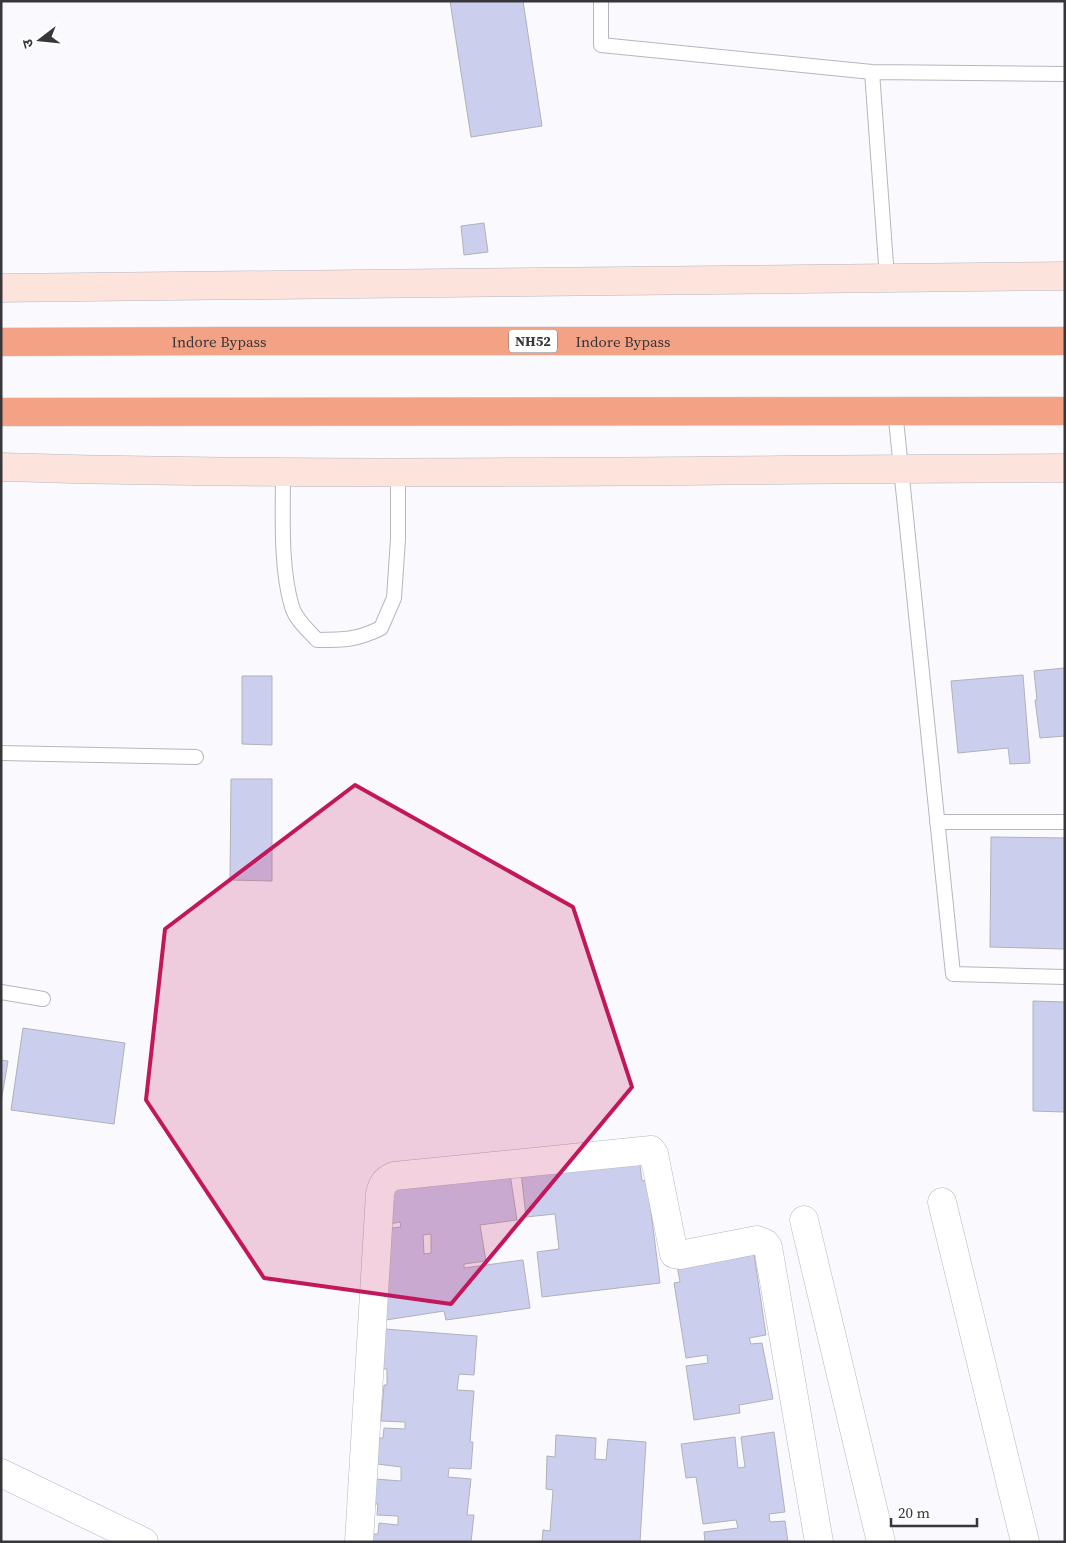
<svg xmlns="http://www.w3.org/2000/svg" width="1066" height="1543" font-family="'Source Serif 4','Noto Sans Devanagari',serif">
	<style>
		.building { fill: #ccceee; stroke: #b0b1bb; fill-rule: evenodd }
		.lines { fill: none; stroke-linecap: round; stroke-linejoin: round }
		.lane-casing { stroke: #b5b6c0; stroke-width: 16 }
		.street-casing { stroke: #b5b6c0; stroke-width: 29 }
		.secondary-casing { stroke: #b5b6c0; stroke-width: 29 }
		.highway-casing { stroke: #d7d7d8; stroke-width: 29 }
		.lane { stroke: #fff; stroke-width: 14 }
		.street { stroke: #fff; stroke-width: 28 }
		.secondary { stroke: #fce3db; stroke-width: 28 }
		.highway { stroke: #f4a286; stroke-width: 28 }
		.marked { fill: #c2185b; fill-opacity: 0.2; stroke: #c2185b; stroke-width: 4; stroke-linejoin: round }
		.labels { text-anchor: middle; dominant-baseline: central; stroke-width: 4.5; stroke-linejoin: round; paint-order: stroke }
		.shield { fill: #fff; stroke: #737376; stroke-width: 1 }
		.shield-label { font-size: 14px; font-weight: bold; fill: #37373b }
		.street-label { font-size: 15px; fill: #37373b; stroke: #fff }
	</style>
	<rect width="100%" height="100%" fill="#f9f9fe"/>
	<path class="building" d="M450 1H523L542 126 471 137Z
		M484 223 488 252 464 255 461 226Z
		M1065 668V736L1040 738 1035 700H1037L1034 671Z
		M1023 675 1030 763 1010 764 1008 748 958 753 951 681Z
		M242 676H272V745L242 744Z
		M231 779H272V881L230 880Z
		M991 837 1065 838V949L990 947Z
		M1033 1001 1065 1002V1112L1033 1111Z
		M23 1028 125 1043 114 1124 11 1110Z
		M1 1060 8 1061 1 1102Z
		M639 1157 642 1181 647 1180 660 1283 542 1297 537 1252 559 1249 555 1214 526 1217 521 1172Z
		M510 1174 517 1220 480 1225 486 1261 464 1264V1268L523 1260 530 1308 446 1320 444 1311 386 1320 384 1229 401 1227 400 1222 389 1224 386 1204 394 1203 391 1183ZM431 1234V1253L424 1254 423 1235Z
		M754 1254 766 1335 749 1338 751 1344 762 1343 773 1399 739 1405 740 1413 694 1420 686 1366 708 1363 707 1355 686 1358 674 1283 680 1282 677 1266Z
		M385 1329 477 1336 474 1375 459 1374 457 1390 474 1391 470 1442H473L471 1469 449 1468 448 1477 471 1479 467 1515H474L471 1542H367L368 1534H378L379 1523 398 1525V1516L377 1515 378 1504H373L375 1479 401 1481V1467L377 1464 379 1438H383L384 1428 405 1429V1422L381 1421 384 1385H387V1369H382Z
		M774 1432 785 1512 769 1514 770 1522 785 1521 788 1542H705L704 1532 738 1528 736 1520 703 1524 696 1477 686 1478 681 1444 735 1437 738 1468 745 1467 741 1437Z
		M556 1435 596 1438 595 1459 606 1460 608 1439 646 1442 640 1542H542L543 1530 550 1531 553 1490 546 1489 547 1456 555 1457Z"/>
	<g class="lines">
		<g class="lane-casing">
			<path id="lane" d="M601 1V45L872 72 1065 74
				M872 72 887 278
				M895 410 953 974 1065 977
				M283 472C283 514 280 567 292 607 296 620 308 630 317 640 344 640 357 640 381 628L394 598 398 539V472
				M1 753 196 757
				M937 822H1065
				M1 992 43 999"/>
		</g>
		<g class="street-casing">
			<path id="street" d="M942 1202 1025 1542
				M804 1220 881 1542
				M1 1473 144 1542
				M359 1542 380 1194C382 1184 385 1180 394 1176L651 1150 654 1154 674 1254 680 1255 757 1240 765 1243 768 1247 819 1542"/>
		</g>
		<g class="secondary-casing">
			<path id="secondary" d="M1 288 1065 276
				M1 467C356 478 710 469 1065 468"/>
		</g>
		<g class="highway-casing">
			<g id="highway">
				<path id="s1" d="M1 342 221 341H1065"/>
				<path d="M1 412 1065 411"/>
			</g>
		</g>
		<use href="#lane" class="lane"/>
		<use href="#street" class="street"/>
		<use href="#secondary" class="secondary"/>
		<use href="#highway" class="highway"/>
	</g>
	<path class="marked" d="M355 785 573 907 632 1087 451 1304 264 1278 146 1100 165 929Z"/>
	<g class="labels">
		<rect class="shield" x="509" y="329.5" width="48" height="23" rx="4"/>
		<g class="shield-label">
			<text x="533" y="341">NH52</text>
		</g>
		<g class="street-label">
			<text stroke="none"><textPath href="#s1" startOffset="218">Indore Bypass</textPath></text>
			<text stroke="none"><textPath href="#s1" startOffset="622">Indore Bypass</textPath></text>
		</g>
	</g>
	<rect width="1066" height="1543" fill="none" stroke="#37373b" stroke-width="5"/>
	<g transform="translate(40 40) rotate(254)" stroke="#ffffff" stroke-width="4" paint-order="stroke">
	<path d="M0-4L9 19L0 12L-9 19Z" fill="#37373b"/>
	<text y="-8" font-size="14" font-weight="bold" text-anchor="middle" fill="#37373b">उ</text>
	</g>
	<path d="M891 1518v8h86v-8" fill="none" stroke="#37373b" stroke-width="2.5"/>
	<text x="898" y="1518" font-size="15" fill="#37373b" stroke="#ffffff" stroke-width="4" paint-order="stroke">20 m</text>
</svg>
